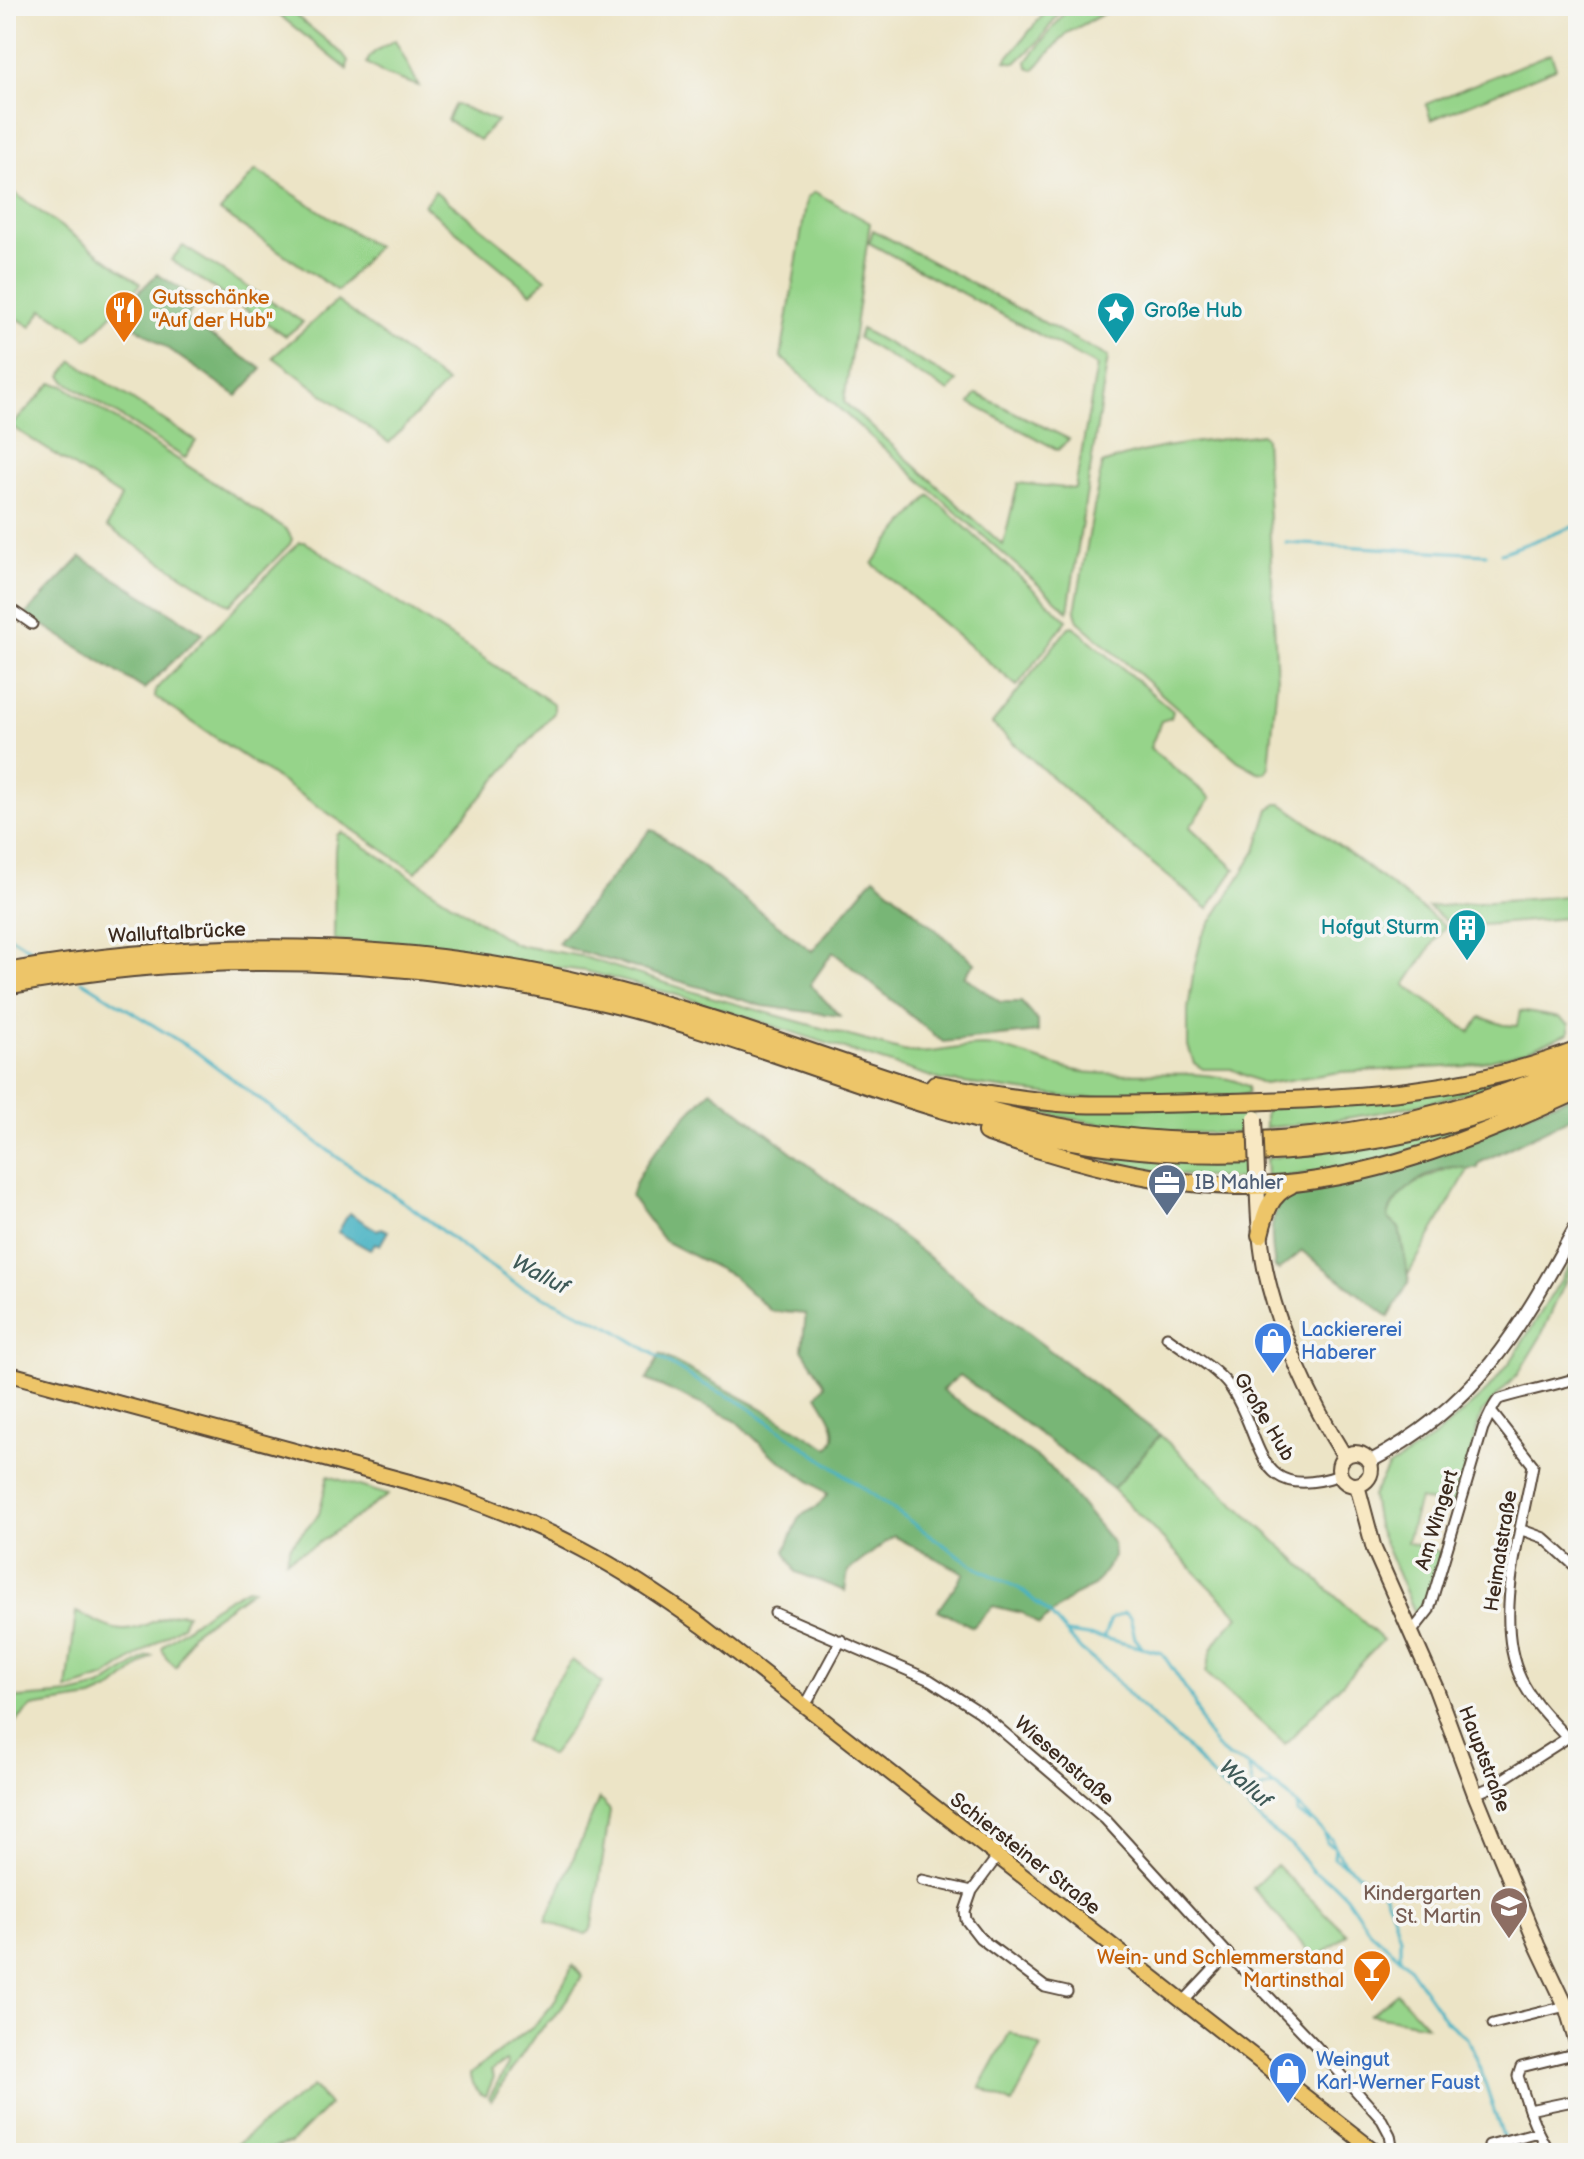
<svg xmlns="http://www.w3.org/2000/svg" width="1584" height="2159" font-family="'Balsamiq Sans',sans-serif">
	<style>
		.green { fill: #96d48a; stroke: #687f54; stroke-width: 2 }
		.forest { fill: #78b676; stroke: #5a704a; stroke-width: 2 }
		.water { fill: #46b2c3; stroke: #406e70; stroke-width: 2 }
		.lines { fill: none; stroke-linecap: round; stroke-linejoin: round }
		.stream { stroke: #46b2c3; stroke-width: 3 }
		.minor-casing { stroke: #564637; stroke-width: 13 }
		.tertiary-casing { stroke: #564637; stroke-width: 16 }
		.secondary-casing { stroke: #564637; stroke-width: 18 }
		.primary-casing { stroke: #564637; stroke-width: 18 }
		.trunk-casing { stroke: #564637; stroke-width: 20 }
		.minor { stroke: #fff; stroke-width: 9 }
		.tertiary { stroke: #fff; stroke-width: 12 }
		.secondary { stroke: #f8e8c3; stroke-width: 14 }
		.primary { stroke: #edc569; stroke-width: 14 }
		.trunk { stroke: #edc569; stroke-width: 16 }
		.secondary-bridge-casing { stroke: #564637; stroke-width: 18; stroke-linecap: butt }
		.secondary-bridge { stroke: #f8e8c3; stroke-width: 14 }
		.labels { text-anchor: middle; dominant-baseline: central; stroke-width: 7; stroke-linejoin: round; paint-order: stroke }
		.food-label { font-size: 20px; fill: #c56008; stroke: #f6f6f2; text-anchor: start }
		.culture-label { font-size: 20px; fill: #0d838f; stroke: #f6f6f2; text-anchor: start }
		.street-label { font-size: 20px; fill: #3b2a1e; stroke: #f6f6f2 }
		.service-label { font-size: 20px; fill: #4e5e75; stroke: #f6f6f2; text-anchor: start }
		.shop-label { font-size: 20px; fill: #366cbe; stroke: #f6f6f2; text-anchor: start }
		.education-label { font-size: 20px; fill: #785e54; stroke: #f6f6f2; text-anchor: end }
		.water-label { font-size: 22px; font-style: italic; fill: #3f5a58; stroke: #f6f6f2 }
	</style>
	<rect width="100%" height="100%" fill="#f6f6f2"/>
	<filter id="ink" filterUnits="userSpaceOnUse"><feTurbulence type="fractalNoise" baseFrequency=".0125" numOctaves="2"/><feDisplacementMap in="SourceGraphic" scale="16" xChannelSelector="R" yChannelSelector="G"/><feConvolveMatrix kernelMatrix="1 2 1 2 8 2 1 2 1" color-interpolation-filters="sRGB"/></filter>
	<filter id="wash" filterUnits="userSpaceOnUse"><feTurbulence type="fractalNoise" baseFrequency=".006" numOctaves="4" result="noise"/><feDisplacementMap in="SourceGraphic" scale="32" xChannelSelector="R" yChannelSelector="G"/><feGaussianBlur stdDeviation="1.8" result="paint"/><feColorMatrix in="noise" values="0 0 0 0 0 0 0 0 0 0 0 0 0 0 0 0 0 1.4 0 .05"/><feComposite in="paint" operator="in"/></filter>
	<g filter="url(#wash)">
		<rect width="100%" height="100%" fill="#ece4c6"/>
		<path class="green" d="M268 6H284L343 54 348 61 347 69Z
			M1050 6H1064L1039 41 1016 63 1005 61Z
			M1070 6H1118L1067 33 1034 70 1028 67 1027 61Z
			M395 40 419 86 386 75 367 63C370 51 385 46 395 40Z
			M1551 53 1556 68 1431 120 1426 104Z
			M455 104 497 121 479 140 447 120Z
			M256 170 376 247 338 291 220 211Z
			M6 187 141 284 88 339 43 309 31 327 6 311Z
			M435 191 546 279 531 293 424 205Z
			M815 192 870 223 844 402 1003 545 1018 483 1075 489 1097 366 869 243 873 230 1108 357 1068 611 781 357 807 198Z
			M183 246 303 322 286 336 171 260Z
			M337 301 447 383 389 443 273 357Z
			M861 329 957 381 949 392 858 338Z
			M73 361 196 441 185 458 65 381 62 375Z
			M52 383 64 386 287 530 292 539 290 544 230 605 107 527 121 497 11 426Z
			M977 394 1069 439 1058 450 970 403Z
			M1262 434 1265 438 1277 681 1269 767 1265 773 1258 772 1238 761 1078 621 1075 611 1102 464C1153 444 1209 442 1262 434Z
			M930 495 1067 620 1017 686 873 564 888 542Z
			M299 542H305L322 553 554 704V713L416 872 155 697 156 689Z
			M1073 626 1173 711 1171 718 1161 721 1150 748 1211 798 1190 827 1235 869 1208 909 1108 827 992 724 1069 627Z
			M1277 804H1282L1302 818 1445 926 1405 985 1470 1032 1481 1017 1504 1025 1517 1026 1520 1011 1560 1018 1569 1024V1033L1526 1051 1466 1066 1340 1072 1264 1084 1231 1069H1203L1194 1063 1188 1046V1010L1194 968 1202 937 1256 851 1269 809Z
			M342 832 513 943 522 946 580 956 704 995 903 1051C931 1056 955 1046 983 1046 1015 1047 1050 1068 1084 1072 1126 1078 1214 1065 1248 1087V1093L1243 1095 1074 1098 941 1080 677 995 585 971 334 940 335 850 337 835Z
			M1578 895V917L1459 927 1457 929 1428 907Z
			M1545 1066 1520 1082 1518 1077C1435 1105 1353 1120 1265 1128V1113L1268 1108Z
			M992 1102 1243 1109 1248 1114V1133C1158 1135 1080 1123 992 1102Z
			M1518 1109 1466 1134 1370 1164 1270 1179 1267 1176 1266 1159Z
			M1002 1131 1249 1159V1175L1244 1180 1168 1174 1071 1153Z
			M1455 1166H1461L1468 1170 1408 1275 1399 1228 1388 1219C1391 1188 1430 1176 1455 1166Z
			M1578 1252 1541 1336 1518 1374 1482 1412 1455 1508 1419 1499 1407 1542 1440 1553 1424 1607 1415 1613 1377 1526 1372 1496 1388 1468 1432 1439 1485 1393 1511 1361Z
			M1160 1435 1383 1640 1285 1744 1206 1673C1212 1640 1218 1638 1239 1616L1113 1489Z
			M328 1476 388 1495 314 1546 286 1560 291 1545 319 1514Z
			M247 1588 253 1589 192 1633 176 1667 166 1658 162 1648 166 1643 214 1607Z
			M76 1612C90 1618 110 1631 125 1630 146 1630 168 1609 187 1614L182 1625 106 1677 67 1690Z
			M148 1656H152L114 1688 92 1698 31 1707 6 1732V1699L71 1694 100 1687Z
			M572 1660 602 1683 551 1756 524 1741 551 1689Z
			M599 1799 610 1810 593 1924 590 1931 586 1934 572 1931 546 1921Z
			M1276 1865 1347 1934 1315 1959 1253 1888Z
			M573 1965 583 1977 553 2018 536 2034 491 2101 489 2098 508 2065 506 2061 491 2071 494 2077 486 2096C477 2093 470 2084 470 2074L537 2023 553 2004Z
			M1397 1993 1427 2025 1370 2015Z
			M1010 2032 1042 2047 1012 2104 980 2087Z
			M313 2086 329 2105 291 2143 255 2153H233L230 2149Z"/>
		<path class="forest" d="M157 274 197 299 186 320 262 369 237 396 117 314Z
			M81 557 203 633 144 689 26 614Z
			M650 830 655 831 812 951 874 877 975 963 964 976 1000 1002H1021L1038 1021V1032L943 1042 833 952 810 985 840 1016 763 1006 565 947 558 943Z
			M711 1090 1160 1435 1113 1489 960 1375 942 1390 1050 1467 1113 1543 1114 1557 1094 1586 1073 1596 1039 1625 1022 1613 993 1606 973 1627 938 1610 964 1573 894 1536 848 1571 845 1591 796 1572 785 1551 800 1516 817 1507 828 1494 771 1454 734 1419 647 1380 660 1354 760 1407 828 1448C844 1432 826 1411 817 1395L825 1385 802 1349 806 1314 771 1311 733 1276 664 1241 631 1197C640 1158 684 1120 711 1090Z
			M1578 1094V1114L1479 1163 1478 1168 1468 1170C1446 1156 1390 1193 1388 1218L1399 1228 1409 1282 1389 1317 1302 1251 1279 1270 1275 1268C1270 1233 1268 1220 1287 1189L1359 1175Z"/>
		<path class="water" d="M349 1213 377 1230 381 1228 388 1231 380 1245 375 1243 370 1250 338 1232Z"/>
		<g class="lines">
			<path class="stream" d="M1286 543 1486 554
				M1501 553 1578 525
				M6 930 8 935 48 960
				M82 981 195 1051 337 1157 415 1210 468 1251 516 1284 610 1327 699 1382 742 1403 944 1545 979 1569 1020 1589 1049 1613 1081 1650 1108 1672 1135 1701 1185 1746 1219 1784 1242 1802 1268 1828 1291 1845 1313 1872 1332 1882 1346 1896 1369 1930 1406 1963 1446 2021 1467 2038 1481 2072 1503 2137
				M1067 1633 1103 1638 1162 1653 1192 1698 1205 1731 1216 1747 1228 1757 1247 1765 1288 1796 1331 1839 1344 1863 1384 1893 1391 1908 1400 1937V1958
				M1103 1638 1111 1619 1124 1613 1130 1617 1135 1638 1142 1647
				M1249 1769 1253 1788 1258 1790 1273 1786
				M1297 1805V1813L1311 1822
				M1325 1835 1326 1842 1335 1847 1334 1858 1346 1866"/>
		</g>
	</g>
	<g filter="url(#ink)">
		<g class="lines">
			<g class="minor-casing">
				<path id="minor" d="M6 606 32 624
					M1167 1337C1187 1352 1215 1367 1230 1387 1265 1438 1252 1505 1340 1475
					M1493 1414 1533 1465C1522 1529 1492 1618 1521 1679 1532 1702 1550 1719 1567 1738
					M1522 1530 1544 1538 1578 1569
					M775 1613 930 1680 980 1712 1105 1819 1228 1954 1316 2046 1382 2120 1390 2135 1393 2153
					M1410 1634 1429 1610 1483 1428C1487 1421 1493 1405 1498 1400 1501 1397 1566 1382 1578 1378
					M809 1699 841 1640
					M1475 1794 1489 1788 1567 1738 1578 1734
					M997 1857 972 1891 965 1911 966 1920 980 1938 1045 1987 1067 1992
					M922 1880 972 1891
					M1183 2002 1228 1954
					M1493 2024 1566 2006
					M1529 2110 1518 2076 1521 2067 1578 2053
					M1538 2132 1529 2110 1578 2100
					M1489 2145 1538 2132 1549 2153"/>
			</g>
			<g class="tertiary-casing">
				<path id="tertiary" d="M1369 1462C1480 1404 1520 1328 1578 1223"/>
			</g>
			<g class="secondary-casing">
				<path id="secondary" d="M1257 1175C1258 1206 1259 1237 1265 1268 1278 1331 1311 1403 1345 1457
					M1339 1469a16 16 0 1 1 32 0a16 16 0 1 1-32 0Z
					M1357 1485 1374 1549 1436 1689 1475 1794 1537 1945 1566 2006 1578 2046"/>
			</g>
			<g class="primary-casing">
				<path id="primary" d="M6 1373 450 1493C549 1526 619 1565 703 1626L1377 2153"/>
			</g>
			<g class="trunk-casing">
				<path id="trunk" d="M6 972C199 938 402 939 592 985 726 1017 854 1071 986 1109 1181 1165 1393 1147 1578 1063
					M6 986C205 948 411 956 608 1003 736 1034 858 1088 986 1122 1184 1176 1390 1161 1578 1078
					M935 1084C981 1093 1027 1101 1073 1104 1126 1106 1179 1103 1231 1102 1350 1099 1466 1093 1578 1050
					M986 1132C1071 1162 1162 1187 1253 1186 1367 1183 1476 1138 1578 1091
					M1260 1235C1265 1214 1269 1195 1291 1185"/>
			</g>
			<use href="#minor" class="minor"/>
			<use href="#tertiary" class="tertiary"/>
			<use href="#secondary" class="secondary"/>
			<use href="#primary" class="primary"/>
			<use href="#trunk" class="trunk"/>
			<g class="secondary-bridge-casing">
				<path id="secondary-bridge" d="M1255 1118 1257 1172"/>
			</g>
			<use href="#secondary-bridge" class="secondary-bridge"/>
		</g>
	</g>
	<defs>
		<g id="restaurant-pin" transform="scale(2)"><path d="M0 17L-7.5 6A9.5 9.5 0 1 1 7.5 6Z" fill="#e8710a" stroke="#f6f6f2"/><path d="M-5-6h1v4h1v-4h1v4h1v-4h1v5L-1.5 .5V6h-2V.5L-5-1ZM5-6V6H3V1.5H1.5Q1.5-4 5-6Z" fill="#fff"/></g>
		<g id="sight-pin" transform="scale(2)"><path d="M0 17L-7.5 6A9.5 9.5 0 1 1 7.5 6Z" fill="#0f9aa8" stroke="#f6f6f2"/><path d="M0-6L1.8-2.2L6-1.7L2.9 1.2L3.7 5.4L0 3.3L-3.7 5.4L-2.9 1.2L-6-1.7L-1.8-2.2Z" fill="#fff"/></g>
		<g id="building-pin" transform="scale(2)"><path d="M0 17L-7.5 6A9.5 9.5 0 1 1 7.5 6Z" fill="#0f9aa8" stroke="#f6f6f2"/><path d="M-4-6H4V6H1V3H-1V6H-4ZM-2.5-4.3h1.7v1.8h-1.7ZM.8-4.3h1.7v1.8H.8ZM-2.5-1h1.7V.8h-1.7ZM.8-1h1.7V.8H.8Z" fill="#fff"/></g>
		<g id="office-pin" transform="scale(2)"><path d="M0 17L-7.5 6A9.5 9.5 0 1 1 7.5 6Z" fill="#5c6f8a" stroke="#f6f6f2"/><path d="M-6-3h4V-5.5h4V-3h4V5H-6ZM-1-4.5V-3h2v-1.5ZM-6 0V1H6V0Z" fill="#fff"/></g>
		<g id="shop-pin" transform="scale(2)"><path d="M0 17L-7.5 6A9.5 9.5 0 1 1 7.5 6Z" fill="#3f7fe0" stroke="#f6f6f2"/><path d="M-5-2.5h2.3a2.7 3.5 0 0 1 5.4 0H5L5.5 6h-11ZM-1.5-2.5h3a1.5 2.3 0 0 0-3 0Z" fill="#fff"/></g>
		<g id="school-pin" transform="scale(2)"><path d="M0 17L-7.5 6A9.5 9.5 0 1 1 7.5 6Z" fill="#8d6e63" stroke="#f6f6f2"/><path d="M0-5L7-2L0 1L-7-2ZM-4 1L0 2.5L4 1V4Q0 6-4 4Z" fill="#fff"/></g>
		<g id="bar-pin" transform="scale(2)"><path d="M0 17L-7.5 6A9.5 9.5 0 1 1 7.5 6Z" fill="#e8710a" stroke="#f6f6f2"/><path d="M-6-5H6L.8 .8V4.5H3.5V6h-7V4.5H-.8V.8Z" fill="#fff"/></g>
	</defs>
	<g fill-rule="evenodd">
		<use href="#restaurant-pin" x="124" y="310"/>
		<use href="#sight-pin" x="1116" y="311"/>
		<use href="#building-pin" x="1467" y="928"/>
		<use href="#office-pin" x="1167" y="1183"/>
		<use href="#shop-pin" x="1273" y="1341"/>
		<use href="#school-pin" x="1509" y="1906"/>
		<use href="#bar-pin" x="1372" y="1969"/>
		<use href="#shop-pin" x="1288" y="2071"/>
	</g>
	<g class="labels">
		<g class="food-label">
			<text x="152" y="298">Gutsschänke<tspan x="152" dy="23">"Auf der Hub"</tspan></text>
			<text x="1344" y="1958" text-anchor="end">Wein- und Schlemmerstand<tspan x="1344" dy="23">Martinsthal</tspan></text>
		</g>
		<g class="culture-label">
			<text x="1144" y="311">Große Hub</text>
			<text x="1439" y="928" text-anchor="end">Hofgut Sturm</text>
		</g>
		<g class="street-label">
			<text transform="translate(177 933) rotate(-3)">Walluftalbrücke</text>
			<text transform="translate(1264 1417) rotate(59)">Große Hub</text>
			<text transform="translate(1437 1520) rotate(-73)">Am Wingert</text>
			<text transform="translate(1501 1551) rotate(-81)">Heimatstraße</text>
			<text transform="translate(1484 1759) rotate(69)">Hauptstraße</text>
			<text transform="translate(1064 1761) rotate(41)">Wiesenstraße</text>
			<text transform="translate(1025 1854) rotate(38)">Schiersteiner Straße</text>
		</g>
		<g class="service-label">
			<text x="1195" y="1183">IB Mahler</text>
		</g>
		<g class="shop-label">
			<text x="1301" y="1330">Lackiererei<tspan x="1301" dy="23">Haberer</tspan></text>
			<text x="1316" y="2060">Weingut<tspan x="1316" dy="23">Karl-Werner Faust</tspan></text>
		</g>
		<g class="education-label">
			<text x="1481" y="1894">Kindergarten<tspan x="1481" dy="23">St. Martin</tspan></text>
		</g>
		<g class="water-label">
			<text transform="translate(540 1275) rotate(28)">Walluf</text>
			<text transform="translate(1245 1784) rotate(41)">Walluf</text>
		</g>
	</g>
	<rect width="1584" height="2159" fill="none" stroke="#f6f6f2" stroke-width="32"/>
</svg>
